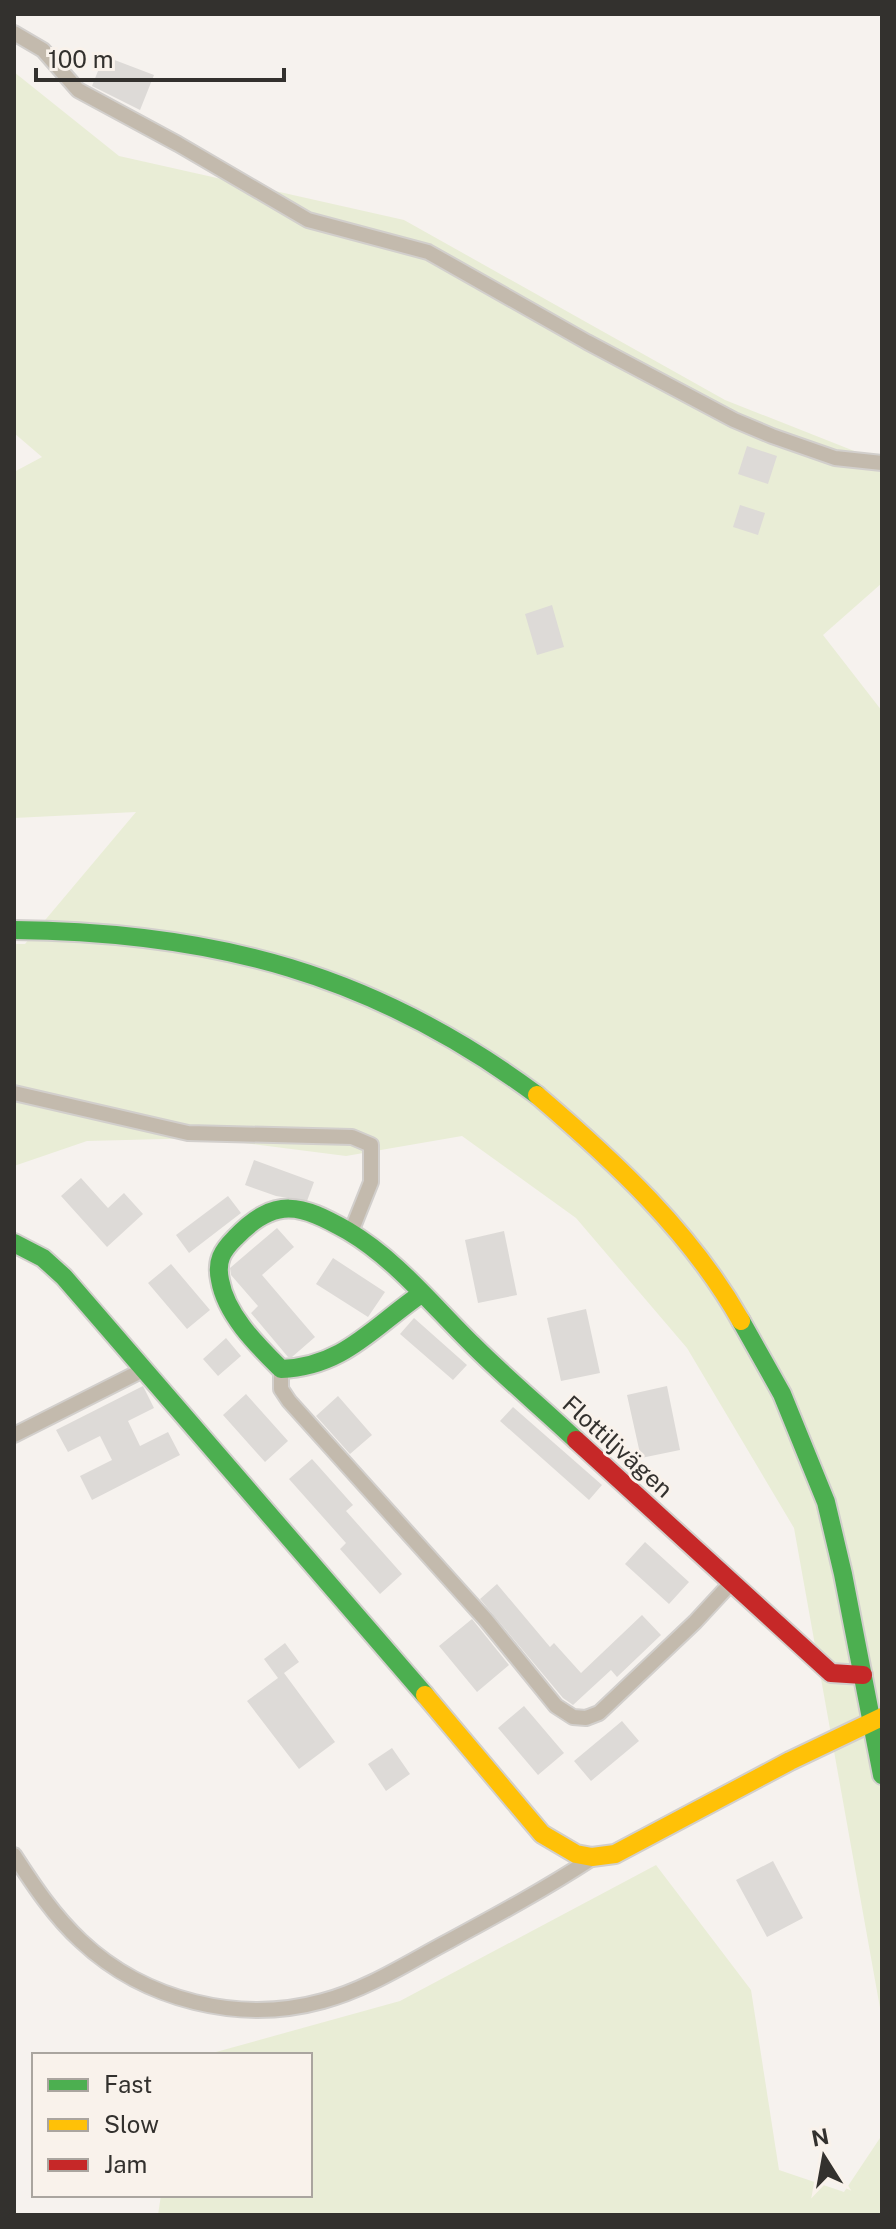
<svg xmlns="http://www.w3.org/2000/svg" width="896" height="2229" font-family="'Public Sans',sans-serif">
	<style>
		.green { fill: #e9edd6 }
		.building { fill: #dddad7 }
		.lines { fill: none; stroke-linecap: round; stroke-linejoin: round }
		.street-casing { stroke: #d2cfcc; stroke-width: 18 }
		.fast-casing { stroke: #d2cfcc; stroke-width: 22 }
		.slow-casing { stroke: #d2cfcc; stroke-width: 22 }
		.jam-casing { stroke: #d2cfcc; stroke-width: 22 }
		.street { stroke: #c3baad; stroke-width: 14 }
		.fast { stroke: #4caf50; stroke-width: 18 }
		.slow { stroke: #ffc107; stroke-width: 18 }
		.jam { stroke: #c62828; stroke-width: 18 }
		.labels { text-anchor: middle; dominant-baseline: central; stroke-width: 6; stroke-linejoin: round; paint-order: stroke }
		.street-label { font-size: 24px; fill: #33312e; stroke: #f9f2eb }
	</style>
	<rect width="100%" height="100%" fill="#f6f2ee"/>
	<path class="green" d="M14 72 119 156 404 220 725 400 882 462V583L823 635 882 711V2019L794 1528 687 1348 576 1218 462 1136 346 1156 204 1138 87 1141 14 1166V944H25L136 812 14 818V472L42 457 14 433Z
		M656 1865 751 1990 779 2170 844 2192 882 2135V2215H158L161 2195H310V2055H205L400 2001Z"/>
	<path class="building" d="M104 56 154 75 140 110 92 86Z
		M747 446 777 456 768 484 738 474Z
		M740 505 765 513 758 535 733 527Z
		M552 605 564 647 537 655 525 614Z
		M254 1160 314 1182 307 1201 276 1196 245 1185Z
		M81 1178 108 1208 124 1193 143 1214 107 1247 61 1196Z
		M228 1196 241 1213 189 1253 176 1235Z
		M277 1228 294 1247 262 1275 315 1337 292 1357H288L251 1313 258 1306 231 1275 230 1268Z
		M504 1231 517 1295 478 1303 465 1240Z
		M333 1258 385 1292 368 1317 316 1284Z
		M171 1264 210 1310 187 1329 148 1283Z
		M586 1309 600 1373 561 1381 547 1318Z
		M414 1318 467 1365 453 1380 400 1334Z
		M226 1338 241 1356 218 1376 203 1359Z
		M143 1386 154 1408 128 1421 140 1446 168 1432 180 1455 92 1500 80 1476 112 1460 100 1436 68 1452 56 1430Z
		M667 1386 680 1450 641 1458 627 1395Z
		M246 1394 288 1441 265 1462 223 1415Z
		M338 1396 372 1435 350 1454 316 1416Z
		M513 1407 602 1485 589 1500 500 1421Z
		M312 1459 353 1505 346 1511 402 1574 380 1594 340 1549 346 1543 289 1479Z
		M645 1542 689 1582 669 1604 625 1564Z
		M497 1584 550 1647 554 1643 581 1673 642 1615 661 1635 617 1677 611 1670 573 1705 563 1698 480 1599Z
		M472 1619 509 1665 477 1692 439 1646Z
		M285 1643 299 1662 284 1673 335 1742 299 1769 247 1701 278 1678 264 1659Z
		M524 1706 564 1753 538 1775 498 1728Z
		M622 1721 639 1741 591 1781 574 1761Z
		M392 1748 410 1774 386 1791 368 1764Z
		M773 1861 803 1918 767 1937 736 1880Z"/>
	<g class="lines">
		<g class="street-casing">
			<path id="street" d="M14 33 43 50 78 90 178 144 308 220 428 252 587 342 734 420 772 436 835 458 882 463
				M14 1093 188 1133 352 1137 371 1145V1182L351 1232
				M281 1369V1389L289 1401 486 1620 556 1706 573 1717 586 1718 599 1713 695 1622 732 1582
				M14 1435 145 1369
				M14 1855C34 1886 54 1916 81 1941 145 2001 240 2024 323 2001 368 1989 409 1962 449 1941 497 1915 545 1889 591 1859"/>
		</g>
		<g class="fast-casing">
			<path id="fast" d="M14 930C215 932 374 974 537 1095
				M14 1243 43 1258 64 1277 425 1695
				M421 1294C373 1327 343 1367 281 1369 257 1345 226 1315 220 1280 216 1261 222 1251 235 1238 275 1196 301 1204 348 1231 397 1260 433 1306 473 1345 506 1378 542 1408 576 1440
				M741 1321 782 1394 826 1502 843 1574 882 1775"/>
		</g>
		<g class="slow-casing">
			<path id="slow" d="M537 1095C614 1161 691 1232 741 1321
				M425 1695 542 1834 576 1854 592 1857 615 1854 790 1761 882 1717"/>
		</g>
		<g class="jam-casing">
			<path id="jam" d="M576 1440 831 1673 863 1675"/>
		</g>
		<use href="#street" class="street"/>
		<use href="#fast" class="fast"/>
		<use href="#slow" class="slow"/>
		<use href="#jam" class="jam"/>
	</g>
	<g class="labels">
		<g class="street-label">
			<text transform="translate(618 1446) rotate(42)">Flottiljvägen</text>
		</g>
	</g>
	<rect width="896" height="2229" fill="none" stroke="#33312e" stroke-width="32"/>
	<rect x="32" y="2053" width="280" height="144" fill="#f9f2eb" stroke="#aaa59f" stroke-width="2"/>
	<rect x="48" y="2079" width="40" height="12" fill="#4caf50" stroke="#aaa59f" stroke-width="2"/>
	<text x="104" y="2093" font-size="24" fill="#33312e">Fast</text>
	<rect x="48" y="2119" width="40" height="12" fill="#ffc107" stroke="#aaa59f" stroke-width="2"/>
	<text x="104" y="2133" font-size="24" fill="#33312e">Slow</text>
	<rect x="48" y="2159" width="40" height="12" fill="#c62828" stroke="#aaa59f" stroke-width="2"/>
	<text x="104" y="2173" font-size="24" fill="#33312e">Jam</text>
	<g transform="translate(824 2157) rotate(349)" stroke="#f9f2eb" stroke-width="6" paint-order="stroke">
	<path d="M0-6L14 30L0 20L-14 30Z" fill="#33312e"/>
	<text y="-12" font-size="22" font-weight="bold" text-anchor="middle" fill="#33312e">N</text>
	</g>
	<path d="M36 68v12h248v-12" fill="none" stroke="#33312e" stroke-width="4"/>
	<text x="48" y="68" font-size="24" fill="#33312e" stroke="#f9f2eb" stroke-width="6" paint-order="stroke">100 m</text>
</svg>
